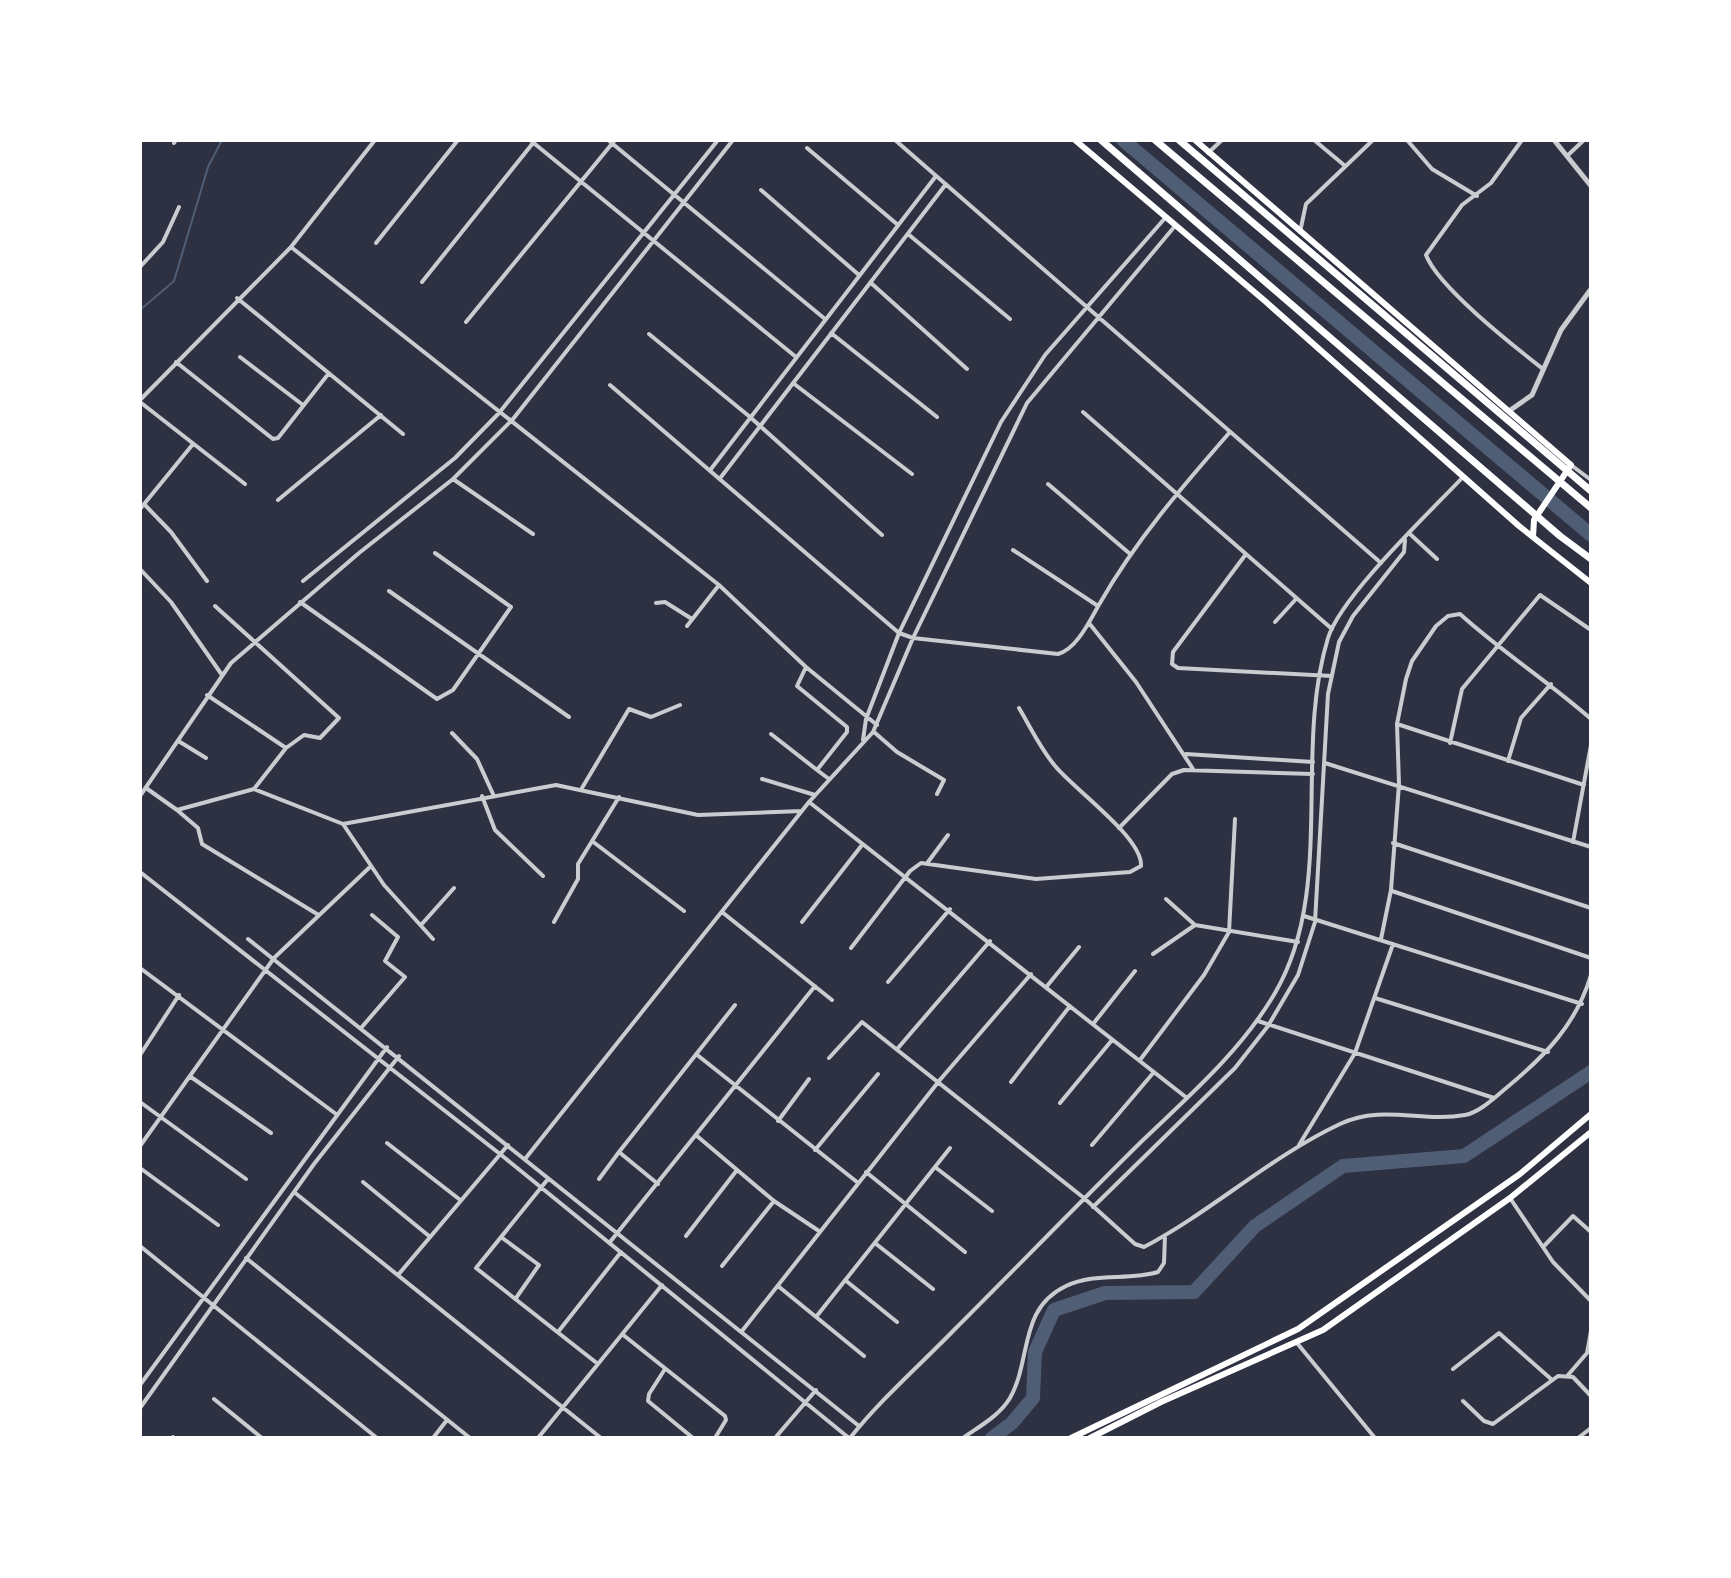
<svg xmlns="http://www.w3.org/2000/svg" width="1731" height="1578" font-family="'Archivo Narrow',sans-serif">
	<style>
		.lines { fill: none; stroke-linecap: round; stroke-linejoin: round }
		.stream { stroke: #4f5d75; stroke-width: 2 }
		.river { stroke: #4f5d75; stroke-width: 14 }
		.minor { stroke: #caccd0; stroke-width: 4 }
		.tertiary { stroke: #caccd0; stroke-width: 5 }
		.primary { stroke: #fff; stroke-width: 6 }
		.motorway { stroke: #fff; stroke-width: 7 }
	</style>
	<rect width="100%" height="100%" fill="#2d3142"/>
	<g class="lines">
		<path class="stream" d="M140 310 174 281 208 167 222 140"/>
		<path class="river" d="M1123 140 1591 535
			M992 1438 1012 1423 1033 1398 1035 1352 1054 1310 1105 1293 1194 1292 1255 1226 1343 1166 1464 1156 1591 1072"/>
		<path class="minor" d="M530 140 796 357
			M608 140 825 319
			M895 140 1381 563
			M1314 140 1344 165
			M1407 140 1432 169 1477 196
			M1522 140 1491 183 1462 205 1426 255C1438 287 1515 347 1543 369
			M174 143 176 140
			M807 148 898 225
			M1208 153 1222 140
			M1567 156 1584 140
			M761 190 859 275
			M1300 232 1306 204 1373 140
			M908 234 1010 319
			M376 243 458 140
			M291 247 719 585 806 667 877 725
			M140 267 163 242 179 207
			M422 282 533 143
			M871 283 967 369
			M237 298 403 434
			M466 322 615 140
			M831 333 937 417
			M649 334 750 417 882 535
			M240 357 303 405
			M176 362 273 439 278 438 329 373
			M793 383 912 474
			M610 385 899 633 913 638 1058 654C1077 649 1090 620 1100 603 1136 540 1182 487 1230 432
			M140 400 291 247 375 140
			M140 402 245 484
			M1083 412 1332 629
			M1571 465 1591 480
			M711 469 936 176
			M721 477 946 184
			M453 479 533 534
			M1048 484 1129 553
			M278 500 381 415
			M144 504 171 532 207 581
			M140 509 193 444
			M1410 534 1437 559
			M1013 550 1098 606
			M1246 554 1173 652 1172 664 1178 668 1332 676
			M140 569 171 602 222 675
			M303 581 455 458 499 413 718 140
			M389 591 569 717
			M300 602 437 699 453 690 511 607 435 553
			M656 603 665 602 692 619
			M215 606 339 718 320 738 304 735 286 748 254 789
			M1275 622 1296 599
			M1089 623 1136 682 1193 769
			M687 626 719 585
			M207 695 286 748
			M1397 724 1584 785
			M874 732 897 752 944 780 937 794
			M452 733 477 759 493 794
			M771 734 817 770 847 732V727L797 686 806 667
			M863 740 866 719 899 633 1001 422 1045 355 1166 217
			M180 742 206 758
			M1450 743 1462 689 1540 595 1591 630
			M1186 754 1313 762
			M1508 761 1521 718 1551 684
			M1325 763 1591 847
			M817 770 829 779
			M762 779 815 795
			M146 788 177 810 254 789 343 824 556 785 698 815 802 811
			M582 788 629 709 651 717 680 705
			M140 796 231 663 359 553 453 479 513 419 733 140
			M482 796 495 830 543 876
			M809 802 1187 1098
			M177 810 198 828 202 844 317 914
			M343 824 384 885 433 939
			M1119 828 1172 774 1184 770 1313 774
			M592 841 684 911
			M1573 842 1591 745
			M1393 843 1591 908
			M928 862 948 835
			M140 872 500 1154 849 1438
			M1392 891 1591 958
			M1166 899 1195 925 1298 942
			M722 912 832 1000
			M1304 916 1582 1004
			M554 922 578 879V864L619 797
			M802 922 862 845
			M421 925 454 888
			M248 939 859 1426
			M1381 939 1391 890 1399 784 1397 724 1406 679 1412 661 1436 626 1448 616 1460 614C1502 652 1549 682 1591 719
			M851 948 910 871 921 863 1036 879 1130 872 1141 866C1143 838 1074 789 1056 767 1041 750 1031 728 1019 708
			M1153 954 1195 925
			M140 968 336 1114
			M888 982 950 909
			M1047 986 1079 947
			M1375 998 1548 1052
			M1258 1021 1494 1098
			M1093 1024 1135 971
			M361 1028 405 977 385 961 398 937 372 915
			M898 1048 990 941
			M696 1054 857 1182
			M140 1055 179 995
			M829 1058 862 1022 1084 1198 1135 1244 1144 1247C1212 1211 1270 1157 1340 1124 1383 1104 1422 1123 1465 1115 1480 1112 1494 1098 1505 1089 1545 1056 1576 1025 1591 975
			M1140 1060 1204 975 1229 932 1235 819
			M191 1077 271 1133
			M1011 1082 1070 1006
			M140 1102 246 1179
			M1060 1103 1112 1040
			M778 1121 809 1079
			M697 1136 774 1201 819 1231
			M387 1143 459 1199
			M1092 1145 1154 1072
			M1299 1145 1355 1053 1393 944
			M140 1146 274 958 371 866
			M815 1150 878 1074
			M525 1159 809 802 873 732 913 638 1027 403 1175 226
			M935 1167 992 1211
			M140 1168 218 1225
			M866 1172 965 1252
			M548 1179 476 1268 598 1364
			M599 1179 619 1152
			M363 1182 429 1236
			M658 1184 619 1152 735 1005
			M294 1192 601 1438
			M1510 1198 1553 1262 1591 1301
			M1093 1207 1235 1068 1268 1026 1298 975 1315 922 1328 694 1339 642 1353 616 1404 552 1405 540
			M686 1236 737 1170
			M501 1237 539 1265 516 1298
			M610 1242 815 986
			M875 1243 933 1289
			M140 1246 377 1438
			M1544 1246 1573 1216 1591 1232
			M246 1258 470 1438
			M722 1266 774 1201
			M398 1275 508 1145
			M845 1280 897 1322
			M778 1286 864 1356
			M816 1317 950 1148
			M742 1331 939 1081 1031 974
			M558 1332 621 1252
			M622 1334 725 1416 726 1420 715 1438
			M1297 1343 1375 1438
			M665 1369 649 1394 648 1401 693 1438
			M1453 1369 1499 1333 1551 1379
			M1568 1375 1587 1353 1591 1331
			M140 1385 387 1047
			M214 1399 262 1438
			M1463 1401 1484 1421 1493 1424 1558 1376 1573 1377 1591 1396
			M140 1408 314 1164 399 1056
			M173 1437V1438
			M433 1438 447 1420
			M538 1438 662 1285
			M775 1438 816 1390
			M850 1438C881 1399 920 1365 955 1329 1017 1267 1079 1203 1142 1141 1190 1095 1241 1051 1275 993 1336 889 1293 752 1328 638 1341 596 1430 512 1463 477
			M963 1438C980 1426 999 1416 1010 1398 1032 1359 1018 1309 1066 1286 1095 1272 1128 1281 1158 1272L1164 1263 1165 1235
			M1393 1438H1400
			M1578 1438 1591 1428"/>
		<path class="tertiary" d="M1554 140 1591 186
			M1509 411 1532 395 1561 330 1591 289"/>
		<path class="primary" d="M1075 140 1265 301 1519 526 1591 583
			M1195 140 1571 465 1534 520 1533 537
			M1071 1438 1298 1329 1520 1174 1591 1114
			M1090 1438 1161 1402 1323 1330 1510 1198 1591 1132"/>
		<path class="motorway" d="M1101 140 1560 536 1591 559
			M1155 140 1591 508
			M1179 140 1591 491"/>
	</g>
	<rect width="1731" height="1578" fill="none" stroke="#ffffff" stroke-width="284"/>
</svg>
